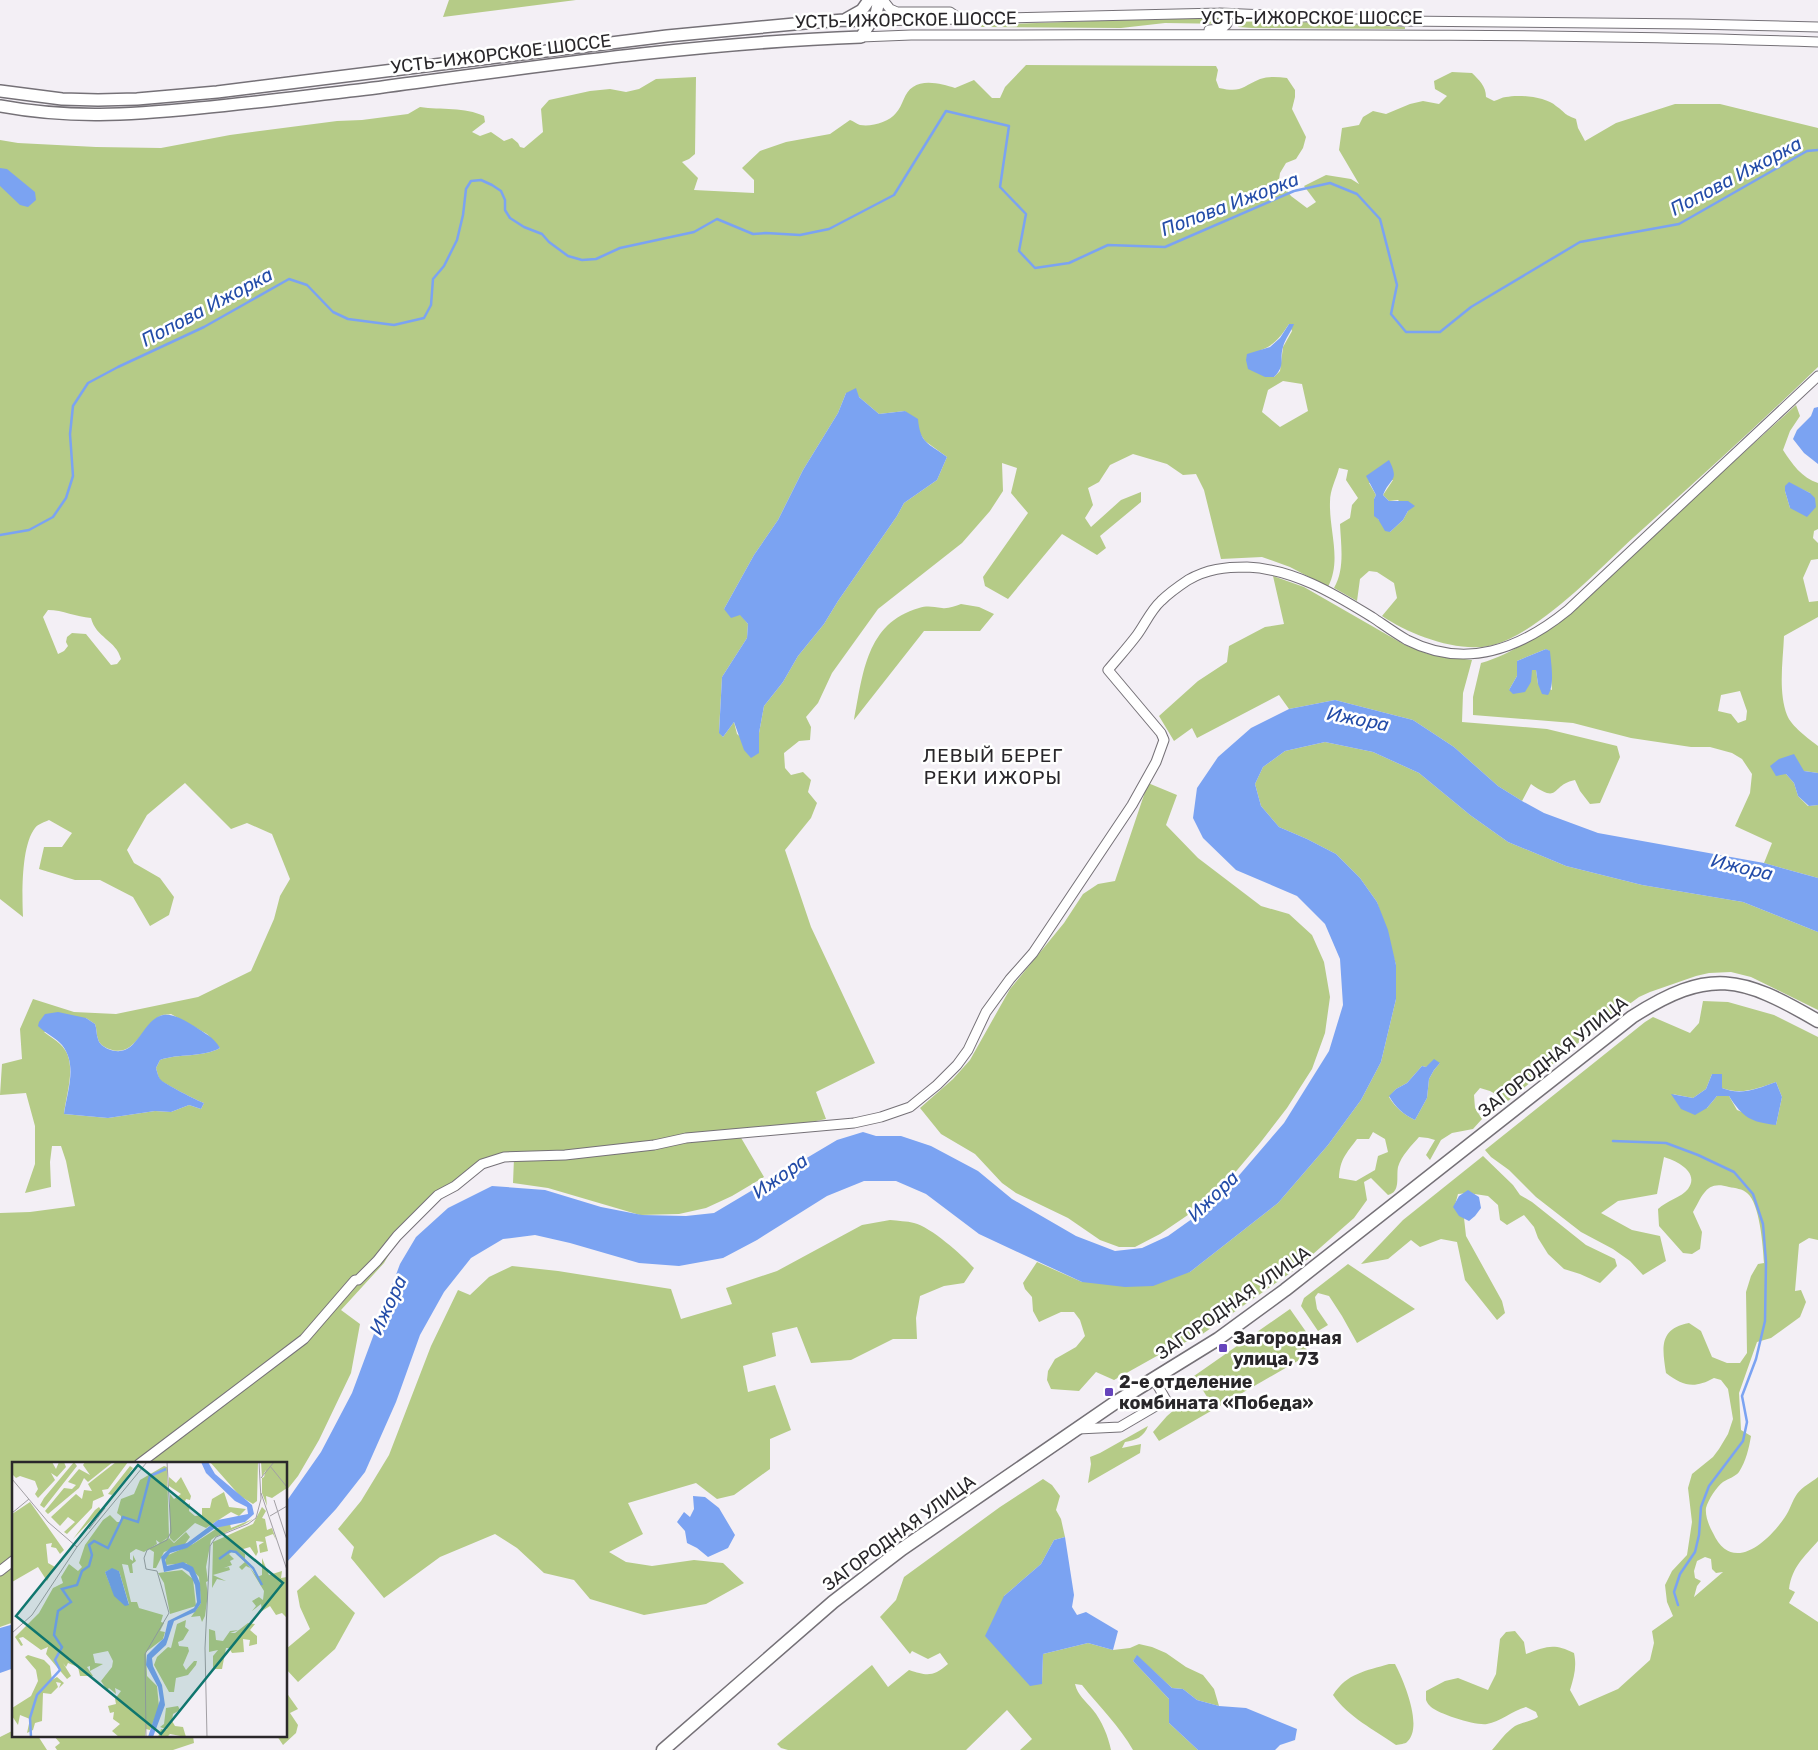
<svg xmlns="http://www.w3.org/2000/svg" width="1818" height="1750" font-family="Rubik,sans-serif">
	<style>
		.green { fill: #b5cb87; fill-rule: evenodd }
		.water { fill: #7ba3f2 }
		.lines { fill: none; stroke-linecap: round; stroke-linejoin: round }
		.stream { stroke: #7ba3f2; stroke-width: 2.5 }
		.minor-casing { stroke: #757177; stroke-width: 11 }
		.tertiary-casing { stroke: #757177; stroke-width: 14 }
		.secondary-casing { stroke: #757177; stroke-width: 15 }
		.minor { stroke: #fff; stroke-width: 9 }
		.tertiary { stroke: #fff; stroke-width: 11 }
		.secondary { stroke: #fff; stroke-width: 12 }
		.poi-dot { fill: #6644bc; stroke: #fff; stroke-width: 2 }
		.labels { text-anchor: middle; dominant-baseline: central; stroke-width: 5; stroke-linejoin: round; paint-order: stroke }
		.street-label { font-size: 18px; fill: #29272a; stroke: #fff }
		.poi-label { font-size: 18px; font-weight: bold; fill: #29272a; stroke: #fff; text-anchor: start }
		.water-label { font-size: 19px; font-style: italic; fill: #234ca8; stroke: #fff }
		.neighbourhood-label { font-size: 19px; letter-spacing: 1px; fill: #29272a; stroke: #fff }
		.inset-river { fill: none; stroke: #7ba3f2; stroke-width: 2.5 }
		.inset-road { fill: none; stroke: #a29fa4; stroke-width: 1 }
		.view { fill: #0f766e; fill-opacity: 0.15; stroke: #0f766e; stroke-width: 2.5 }
		.inset-edge { fill: none; stroke: #29272a; stroke-width: 2.5 }
	</style>
	<rect width="100%" height="100%" fill="#f3eff5"/>
	<path class="green" d="M449 0H576L443 17Z
		M1227 18 1232 21 1229 24 1165 23 1121 28 981 27 982 25 1121 20Z
		M1240 19 1405 27V29L1252 28 1238 27Z
		M1026 65 1216 66 1218 70 1216 80 1219 88C1242 93 1241 87 1260 79 1269 76 1278 77 1287 78L1295 90V97L1292 109 1306 137 1303 148 1296 159 1286 163 1280 173 1279 180 1291 196 1307 208 1316 202 1304 186 1326 175 1351 179 1359 184 1339 150 1342 128 1359 125 1363 117 1373 111 1386 114 1410 104 1423 101 1439 104 1447 96 1435 89 1434 81 1452 72 1472 73C1479 80 1486 86 1486 97L1494 101C1498 100 1502 97 1506 97 1519 94 1546 97 1556 106 1566 113 1563 114 1576 119L1578 128 1585 141 1616 123 1675 104H1720L1818 128V367C1758 425 1696 481 1634 537 1598 570 1540 632 1493 645 1460 654 1410 635 1382 616L1397 598 1394 583 1377 572 1369 571 1360 579 1357 601 1334 588C1345 569 1341 546 1340 524L1350 518 1352 505 1358 498 1346 480 1348 470 1339 468C1336 480 1330 489 1330 502 1329 531 1342 560 1328 587L1290 567 1262 557 1221 559 1204 490 1196 474 1183 475 1167 464 1133 454 1110 465 1099 482 1088 488 1093 505 1085 518 1091 527 1121 500 1141 492V502L1100 536 1106 548 1097 555 1062 534 1008 599 985 586 983 577 1028 513 1011 493 1017 468 1002 463 1003 491 990 511 962 543 878 609 832 673 818 703 806 717 811 727 810 740 799 741 784 753 785 768 791 775 803 772 811 780 808 792 817 803 811 818 785 850 811 927 875 1063 816 1092 826 1119 740 1136 764 1177 732 1196 706 1208 679 1214 640 1215 548 1188 513 1183 514 1158 477 1163 446 1187 407 1224 384 1263 341 1310 360 1324 351 1373 319 1440 298 1476 286 1491V1464H14V1622L0 1627V1213L30 1212 75 1206 66 1161 61 1146H52L50 1162 51 1187 25 1193 35 1164V1126L26 1093 0 1095 2 1064 22 1059 20 1029 33 999 74 1012 116 1014 198 997 251 971 274 919 280 896 290 879 272 834 247 823 231 829 185 783 147 815 127 850 134 863 160 878 174 897 169 915 150 926 133 897 100 880H75L39 869 44 847H62L72 833 49 820C45 822 38 824 35 828 21 846 22 894 23 917L0 899V140L18 143 96 147 161 148 230 135 337 121 362 120 408 114 420 107C441 110 465 107 484 116L485 122 472 132 480 136 491 132 504 141 512 138 518 143 520 147 524 148 543 132 541 109 549 100 590 91 610 89 626 92 639 89 656 79 696 77 695 154 689 159 682 162 698 178 694 190 754 193V180L742 168 760 151 786 142 830 134 850 120C853 121 857 124 860 125 872 127 889 122 896 113 903 106 904 92 913 87 924 79 943 84 955 88L974 80 992 98H1000L1005 87ZM1289 324 1292 331 1283 347 1280 371 1274 377H1265L1261 350C1275 345 1281 336 1289 324ZM1283 381 1302 384 1308 411 1280 427 1262 412 1268 390ZM846 393 859 397 879 414 905 411 925 441 947 457 937 480 904 503 897 516 838 601 824 624 798 656 783 682 764 706 759 733V753L737 734 734 722 723 737 719 732 722 677 747 638 748 624 740 614 724 609 754 555 778 520 803 470 838 413ZM1393 480 1383 495 1389 501 1398 500 1408 511 1403 520 1390 532 1378 519 1374 499 1376 495 1369 483ZM48 610C63 610 76 617 91 618 96 638 116 640 121 659L117 664 111 665 86 634 72 633 67 637 66 642 68 646 64 651 58 654 43 617ZM171 1014 207 1034 220 1048C202 1058 179 1053 160 1060L156 1068C157 1071 158 1077 160 1080 163 1083 198 1101 204 1103L201 1109 189 1105 171 1112 155 1111 108 1118 64 1114C66 1093 79 1061 60 1044 56 1040 49 1036 44 1032L86 1018 95 1024C97 1029 96 1034 98 1039 99 1044 104 1047 109 1049 134 1059 142 1026 160 1016 163 1014 168 1015 171 1014Z
		M1796 405 1800 416 1790 431 1783 450C1792 464 1802 478 1818 483V529L1814 531 1813 538 1818 543V559L1811 560 1803 578 1809 602 1818 601V617L1784 636C1783 661 1778 691 1787 715 1791 726 1809 739 1818 746V773L1804 771 1786 774 1794 783 1798 796 1808 806 1818 805V878L1764 863 1772 843 1735 826 1750 793 1752 774 1742 759 1732 753 1710 747H1691L1631 738 1573 723 1473 715V697L1481 663C1516 653 1545 630 1574 607ZM1789 483 1810 493 1790 508 1785 491ZM1546 649 1549 651 1552 690 1538 684 1536 670H1531V682L1509 690 1517 676V661ZM1740 691 1747 711 1746 720 1738 723 1731 714 1718 711 1721 695Z
		M1273 576 1304 587 1405 645 1428 654 1472 660 1463 693 1462 722 1547 729 1617 746 1620 757 1600 803 1590 804 1580 791 1575 780C1550 785 1561 805 1531 784L1522 801 1498 786 1454 747 1413 720 1335 700 1289 709 1279 695 1197 738 1192 728 1174 741 1159 716 1198 681 1227 662 1229 646 1265 627 1284 624Z
		M961 604 979 607 994 614 980 631H924L854 720C863 674 866 623 919 608 928 605 933 607 942 608 948 609 955 606 961 604Z
		M1325 742 1373 752 1419 773 1470 815 1508 842 1566 866 1642 885 1743 902 1818 932V1010L1751 977 1731 972 1709 973 1696 976 1650 992 1639 997 1594 1030 1508 1101 1490 1091 1480 1088 1474 1095 1475 1108 1482 1119 1473 1129 1452 1133 1441 1140 1430 1160 1426 1155 1435 1140 1428 1138 1419 1137C1412 1145 1401 1156 1398 1167 1396 1177 1401 1192 1388 1195L1371 1178 1364 1182 1367 1200 1354 1218 1296 1269 1201 1335 1164 1352 1114 1380 1096 1372 1079 1391 1051 1389 1047 1380 1048 1371 1055 1359 1076 1347 1085 1336 1080 1320 1074 1312H1061L1039 1322 1033 1311 1032 1297 1025 1289 1023 1283 1037 1262 1082 1282 1190 1272 1278 1203 1328 1145 1361 1100 1381 1062 1396 999V965L1377 902 1360 878 1336 854 1307 839 1279 827 1261 806 1255 784 1263 767 1285 751ZM1440 1063 1434 1070 1429 1079 1427 1098 1415 1120C1403 1114 1396 1108 1389 1097L1396 1089 1407 1083 1422 1066 1426 1067ZM1373 1132 1385 1139 1388 1152 1378 1156 1375 1170 1356 1181 1339 1178C1340 1159 1346 1154 1357 1139H1369Z
		M1148 783 1177 795 1166 825 1198 858 1261 906 1289 914 1312 935 1324 962 1330 997 1325 1033 1312 1069 1287 1108 1260 1143 1227 1182 1204 1204 1160 1234 1135 1247H1119L1100 1240 1068 1218 1016 1193 1002 1183 975 1154 941 1134 920 1108 953 1079 970 1060 1010 989 1064 923 1083 894 1098 884 1115 881Z
		M1703 1001 1728 1002 1774 1015 1818 1037V1240L1809 1238 1799 1244 1795 1291 1801 1290 1806 1302 1800 1317 1771 1338 1757 1342 1739 1393 1741 1430 1751 1436C1749 1448 1746 1461 1739 1472 1735 1477 1729 1478 1723 1482 1717 1486 1708 1500 1706 1508 1705 1516 1709 1526 1713 1533 1732 1575 1768 1542 1785 1517 1790 1510 1792 1501 1797 1494 1802 1487 1812 1482 1818 1477V1541C1804 1557 1792 1567 1789 1589L1795 1592 1789 1603 1818 1622V1750H1492C1499 1742 1506 1732 1515 1726 1522 1722 1530 1722 1538 1717L1536 1712 1526 1707C1512 1711 1500 1722 1487 1724 1476 1726 1439 1714 1431 1707 1429 1705 1427 1703 1426 1700V1691L1445 1681 1458 1678 1488 1690 1496 1674 1500 1639 1506 1632 1515 1631 1524 1642 1526 1654C1547 1646 1554 1643 1574 1653 1577 1667 1574 1677 1570 1690L1579 1706 1618 1689 1650 1660 1654 1643 1652 1631 1673 1616 1667 1602 1665 1585 1672 1571 1687 1555 1692 1522 1688 1488 1692 1474 1713 1457 1719 1449 1728 1434 1733 1419 1728 1389 1721 1380 1714 1378C1694 1389 1683 1386 1666 1373 1662 1347 1659 1329 1689 1323L1701 1331 1712 1357 1727 1363H1740L1747 1353 1746 1292 1751 1276 1758 1264 1764 1263C1763 1247 1760 1203 1747 1193 1743 1189 1735 1188 1729 1187 1707 1180 1703 1194 1693 1212L1702 1232 1700 1249 1692 1254 1683 1253 1659 1226 1658 1209C1666 1201 1682 1197 1688 1189 1700 1172 1677 1161 1664 1157L1657 1194 1618 1201 1601 1213 1632 1230 1660 1236 1666 1261 1643 1275 1630 1261 1613 1249 1581 1232 1536 1197 1509 1170 1491 1157 1485 1150 1645 1022 1653 1017 1690 1033 1699 1023ZM1712 1074H1722V1088C1742 1095 1756 1089 1776 1082L1782 1097 1776 1125 1737 1110 1729 1096H1717L1707 1108 1672 1094 1693 1098 1706 1089ZM1705 1557 1711 1559 1712 1569 1716 1573 1723 1572 1694 1597 1697 1586 1701 1581 1695 1578 1694 1571 1697 1561Z
		M1483 1156 1513 1185 1520 1195 1532 1202 1586 1245 1615 1259 1617 1266 1600 1283 1580 1274 1564 1269 1548 1254 1538 1238 1534 1227 1524 1215 1507 1225 1500 1220 1498 1205 1488 1196 1468 1193 1458 1194 1455 1205 1464 1218 1466 1236 1502 1301 1505 1313 1497 1320 1465 1280 1457 1242 1441 1239 1420 1247 1411 1240 1388 1259 1361 1264 1403 1220Z
		M890 1220C898 1221 907 1221 914 1223 931 1227 962 1255 974 1268L964 1283 944 1286 920 1296 916 1318 917 1339H893L851 1360 811 1363 797 1327 772 1333 776 1356 743 1366 748 1392 775 1385 791 1430 770 1439V1469L734 1495 717 1499 696 1483 628 1503 643 1534 609 1552 626 1562 652 1566 694 1560 723 1563 744 1583 706 1604 644 1615 590 1599 574 1580 544 1573 517 1548 495 1534 440 1557 384 1598 351 1558 354 1547 338 1529 361 1501 389 1455 431 1346 458 1290 470 1295 489 1277 512 1266 558 1271 671 1289 681 1319 732 1304 726 1288 777 1271 862 1225Z
		M1348 1264 1415 1309 1357 1343 1342 1316 1329 1296 1318 1293 1315 1297 1317 1309 1328 1325 1318 1331 1301 1306 1304 1298Z
		M1290 1309 1309 1336 1304 1340 1308 1355 1159 1441 1153 1432 1167 1416 1187 1399 1198 1405 1209 1400 1194 1376Z
		M1148 1426C1144 1437 1136 1440 1125 1442L1122 1448 1141 1444 1140 1453 1088 1483 1091 1464 1090 1457 1100 1453Z
		M1043 1479 1052 1485 1060 1496 1056 1510 1061 1519 1065 1537 1054 1540 1041 1564 1004 1596 1042 1683 1043 1654 1088 1643 1113 1650 1130 1648 1139 1644 1152 1647 1166 1653 1186 1667 1203 1675 1214 1689 1219 1706 1197 1700 1183 1689 1172 1688 1137 1656 1133 1661 1169 1699V1723L1198 1750H1133C1121 1728 1098 1705 1082 1685L1075 1684C1078 1696 1085 1700 1093 1710 1102 1721 1108 1736 1111 1750H1020L1032 1739 1007 1710 966 1750H788L781 1748 777 1744 872 1665 888 1687 909 1670C927 1676 933 1677 948 1664L940 1653 928 1659 912 1651 910 1654 880 1617 896 1600 904 1577 1000 1507Z
		M315 1575 355 1613 335 1649 298 1682 286 1669V1649L310 1629 300 1607 297 1591Z
		M1389 1664H1395C1403 1679 1424 1727 1407 1742 1405 1744 1400 1744 1396 1745 1375 1730 1348 1717 1333 1695 1347 1673 1366 1671 1389 1664Z
		M286 1692 298 1709 290 1713 298 1725 296 1733 283 1745 277 1736H286Z
		M14 1730V1736H38L47 1750H0V1737Z
		M54 1736H193L194 1743 173 1750H57L55 1747 60 1743Z"/>
	<path class="water" d="M0 168 7 169 35 192 36 200 28 207 20 205 0 186Z
		M1289 324H1294C1291 332 1285 339 1283 347 1279 360 1286 365 1274 377H1265L1248 369 1246 360 1247 354 1270 347 1280 338Z
		M856 388 859 397 879 414 905 411 918 419C920 443 928 443 947 457L937 480 904 503 897 516 838 601 824 624 798 656 783 682 764 706 759 733V753L751 758 744 750 734 722 723 737 719 733 722 677 747 638 748 624 740 615 731 618 724 609 754 555 778 520 803 470 838 413 846 393Z
		M1818 407V464L1804 453 1793 439 1797 430 1811 416 1814 408Z
		M1389 460C1400 482 1390 477 1383 495L1389 501H1408L1415 506 1408 511 1403 520 1390 532 1385 531 1378 519 1374 516V499L1376 495 1366 476Z
		M1789 482 1810 493 1815 498 1816 507 1807 517 1790 508 1785 491V486Z
		M1546 649 1550 651C1551 663 1555 684 1548 695L1542 694 1538 684 1536 670H1532L1531 682 1525 692 1513 694 1509 690 1517 676V661Z
		M1335 700 1413 720 1454 747 1498 786 1522 801 1544 813 1598 833 1764 863 1818 878V932L1743 902 1642 885 1566 866 1508 842 1470 815 1419 773 1373 752 1325 742 1285 751 1263 767 1255 784 1261 806 1279 827 1307 839 1336 854 1360 878 1377 902 1388 930 1396 965V999L1381 1062 1361 1100 1328 1145 1278 1203 1190 1272 1153 1286 1125 1287 1082 1282 979 1234 926 1194 896 1181H864L827 1196 757 1240 723 1258 679 1266 639 1263 570 1243 535 1235 503 1239 471 1258 444 1292 420 1335 396 1402 365 1472 336 1509 286 1563V1502L321 1452 352 1393 400 1264 416 1237 448 1208 492 1186 545 1190 601 1207 642 1215 686 1216 714 1213 837 1140 863 1132 876 1136H901L931 1146 978 1171 1012 1199 1076 1236 1115 1251 1142 1248 1168 1236 1217 1201 1284 1123 1329 1051 1343 1005 1340 959 1325 924 1297 896 1236 870 1203 838 1193 818 1197 788 1218 757 1251 728 1289 709Z
		M1794 754 1804 771 1818 773V805L1809 806 1798 796 1794 783 1786 774 1776 776 1770 766 1779 759Z
		M58 1012 86 1018 95 1024C97 1029 96 1034 98 1039 99 1044 104 1047 108 1049 138 1061 140 1020 163 1015 174 1013 185 1021 194 1026 204 1033 214 1037 220 1048 202 1058 179 1053 160 1060L156 1068C157 1071 158 1077 161 1080 163 1083 198 1101 204 1103L201 1109 189 1105 171 1112 155 1111 108 1118 64 1114C67 1092 78 1065 62 1045 56 1038 45 1033 38 1026L39 1022 45 1014Z
		M1434 1059 1440 1063 1434 1070 1429 1079 1427 1098 1415 1120C1403 1114 1396 1108 1389 1096L1396 1089 1407 1083 1422 1066 1426 1067Z
		M1712 1074H1722V1088C1741 1096 1756 1089 1776 1082L1782 1097 1776 1125C1751 1122 1743 1118 1729 1096H1717L1707 1108 1695 1115 1681 1109 1671 1094 1693 1098 1706 1089Z
		M1468 1190 1479 1197 1481 1208 1475 1216 1469 1221 1459 1216 1453 1207 1459 1196Z
		M693 1496 705 1497 719 1508 735 1535 728 1548 708 1557 697 1548 687 1543 685 1531 677 1522 684 1512 690 1517 694 1509Z
		M1065 1537 1074 1595 1072 1607 1077 1615 1086 1612 1118 1631 1113 1650 1088 1643 1043 1654 1042 1684 1030 1686 985 1636 1004 1596 1041 1564 1054 1540Z
		M14 1624V1668L0 1673V1628Z
		M1137 1655 1172 1688 1183 1689 1197 1700 1219 1706 1246 1708 1297 1729 1295 1740 1280 1745 1275 1750H1198L1169 1723V1699L1133 1661Z"/>
	<g class="lines">
		<path class="stream" d="M0 535 29 530 53 517 66 498 73 476 70 434 73 406 88 383 118 367 204 327 289 279 307 285 333 312 348 319 394 325 424 318 431 305 433 279 444 266 457 240 463 215 466 189 471 181 481 180 492 185 501 191 505 200V210L510 218 524 227 542 234 549 242 568 256 582 260 596 259 620 248 694 232 717 219 753 234 766 233 800 235 829 229 894 195 946 111 1009 126 1000 187 1026 214 1019 251 1035 268 1069 263 1108 245 1165 247 1294 191 1330 183 1357 194 1380 219 1397 285 1391 314 1406 332H1440L1471 307 1580 242 1679 224 1807 151 1818 150
			M1613 1141 1666 1143 1698 1155 1734 1172 1753 1194 1763 1224 1766 1262 1765 1321 1756 1359 1742 1396 1747 1422 1743 1441 1709 1486 1701 1507 1699 1535 1695 1552 1680 1574 1674 1592 1678 1605"/>
		<g class="minor-casing">
			<path id="minor" d="M883 0 890 9 897 12H950L960 19
				M873 21 1220 13 1401 21 1691 24 1818 27
				M1209 30 1221 29 1227 24 1226 17 1220 13
				M861 37 911 35C1213 35 1516 32 1818 42
				M1078 1429 1120 1427 1166 1400 1154 1379
				M139 1464 304 1339 355 1280H358L377 1261 397 1236 438 1195 455 1186 482 1164 504 1157 565 1155 654 1145 686 1138 854 1123 881 1117 910 1107 937 1085 957 1065 968 1050 986 1012 1010 979 1033 953 1132 805 1156 762 1164 740 1161 733 1108 670C1118 658 1128 647 1137 635 1145 624 1151 610 1161 601 1169 593 1179 586 1188 580 1207 569 1225 567 1247 567 1293 569 1333 593 1372 617 1384 625 1395 633 1407 640 1466 670 1520 649 1568 610L1818 376
				M0 1571 14 1560"/>
		</g>
		<g class="tertiary-casing">
			<path id="tertiary" d="M846 19 862 10 869 0
				M0 91 62 99 98 100 137 99 217 92 667 36 805 23 844 20 873 21
				M0 106C70 119 129 115 199 108 253 103 306 96 359 90 526 68 693 43 861 37L876 14 879 0"/>
		</g>
		<g class="secondary-casing">
			<path id="secondary" d="M663 1750 833 1602 902 1549 1116 1402 1218 1339 1285 1290 1632 1017C1710 967 1741 976 1818 1021"/>
		</g>
		<use href="#minor" class="minor"/>
		<use href="#tertiary" class="tertiary"/>
		<use href="#secondary" class="secondary"/>
	</g>
	<g class="poi-dot">
		<rect x="1218" y="1343" width="10" height="10" rx="2.5"/>
		<rect x="1104" y="1387" width="10" height="10" rx="2.5"/>
	</g>
	<g class="labels">
		<g class="street-label">
			<text x="1312" y="18">УСТЬ-ИЖОРСКОЕ ШОССЕ</text>
			<text transform="translate(906 20) rotate(-1)">УСТЬ-ИЖОРСКОЕ ШОССЕ</text>
			<text transform="translate(501 54) rotate(-7)">УСТЬ-ИЖОРСКОЕ ШОССЕ</text>
			<text transform="translate(1553 1057) rotate(-38)">ЗАГОРОДНАЯ УЛИЦА</text>
			<text transform="translate(1233 1303) rotate(-35)">ЗАГОРОДНАЯ УЛИЦА</text>
			<text transform="translate(899 1533) rotate(-36)">ЗАГОРОДНАЯ УЛИЦА</text>
		</g>
		<g class="poi-label">
			<text x="1233" y="1338">Загородная<tspan x="1233" dy="21">улица, 73</tspan></text>
			<text x="1119" y="1382">2-е отделение<tspan x="1119" dy="21">комбината «Победа»</tspan></text>
		</g>
		<g class="water-label">
			<text transform="translate(1736 176) rotate(-28)">Попова Ижорка</text>
			<text transform="translate(1230 204) rotate(-21)">Попова Ижорка</text>
			<text transform="translate(207 307) rotate(-28)">Попова Ижорка</text>
			<text transform="translate(1358 719) rotate(11)">Ижора</text>
			<text transform="translate(1742 867) rotate(13)">Ижора</text>
			<text transform="translate(780 1176) rotate(-35)">Ижора</text>
			<text transform="translate(1213 1196) rotate(-44)">Ижора</text>
			<text transform="translate(388 1305) rotate(-65)">Ижора</text>
		</g>
		<g class="neighbourhood-label">
			<text x="993" y="755">ЛЕВЫЙ БЕРЕГ<tspan x="993" dy="22">РЕКИ ИЖОРЫ</tspan></text>
		</g>
	</g>
	<g transform="translate(12 1462)">
		<rect width="275" height="275" fill="#f3eff5"/>
		<path d="M0 0H40L44 7 47 0H52L54 5 45 15 39 11 43 18 26 36 23 32 26 27 23 19 8 14 4 16 0 12ZM62 0 65 4 32 46 28 43 32 36ZM73 0H101L76 20 72 16 67 26 36 52 33 49 52 26 60 27 64 23 56 20 67 7 78 13 71 3ZM104 0H116L96 27 90 28 92 34 81 39 80 46 55 72 52 70 63 60 56 55 48 64 39 55 64 32 70 37 72 28 80 29 76 22ZM198 0H246L245 39 241 42 228 34ZM249 0H275V26L260 36 254 34 255 44 250 31V16L252 15 254 8 250 15ZM118 4 121 6 114 16 100 33 96 32ZM152 4 155 5 157 75 148 81 144 78 145 82 132 90 124 87 118 91V97L121 99V93L124 99 120 102 121 111H118L116 103 110 102 119 140H125L127 146 151 153 149 160 152 161 148 169 153 170 151 177 134 190 135 214 145 224 147 245 138 268 134 267 133 275H107L100 269 108 262 101 257 102 250 98 251 96 244 104 242 103 237 109 229 103 226 104 232 97 226 95 228 89 219 100 205 101 199 96 189 81 192 83 201 91 202 78 209V204L75 205 81 214H68L66 205 56 201 54 205 51 201 59 214 55 217 34 192 36 185 29 188 11 175 7 176 11 183 9 184 3 175 27 151 41 126 51 121 49 115 57 102 66 109 70 105 67 101 73 83 91 58 98 53 105 60H109V54L105 51 109 37 122 32 128 18ZM99 107 107 109 117 142 109 140 99 125 93 110ZM157 15 164 21 169 15 179 34 178 38 174 37 172 42 175 44 178 41 177 49 183 54 190 53V46H198L200 37 212 30 217 45 234 47 227 54 219 50 194 66 183 61 162 80 158 76V32L162 37 169 32 157 24ZM18 40 52 88 48 92 44 86 39 85 40 81 34 82 36 101 43 105 35 119 26 105 0 120V52ZM87 45 89 48 61 77 83 48ZM250 45 254 49 250 56 253 57 255 68 260 66 264 78 261 72 253 75 256 89 248 91 247 83 252 80 244 79 246 90 244 94 238 85 228 88 233 92V99L245 115 250 113V96L257 113 270 109 269 116 275 115V156L270 151 264 153 258 144 250 149 249 142 240 149 244 144 240 139 247 135 251 138 252 129 238 106 234 104 230 108 227 105 233 100 221 89 217 92 222 97 218 99 220 103 212 106 217 105 218 108 201 113 214 119 205 117 200 126 201 80 241 62ZM241 57 231 63 203 75 199 78 194 105 196 119 194 120 196 132 193 154 190 160 188 154 179 155 189 141 187 115 174 101 153 103 154 94 181 82 210 63 218 62 219 66ZM174 70 178 75 173 82 152 90 144 106H141L142 90 137 87 157 76 162 81ZM170 108 181 117 184 144 158 152 152 121 146 111ZM174 158 173 165 177 168 171 178 166 180 167 184 176 185 177 189 171 203 174 208 182 199H185L184 203 176 213 164 216 162 230H157L142 203 145 195 156 185 159 186 165 162ZM236 161 243 162 238 168 245 174V182L237 184 238 178 231 177 232 190 220 191 217 186H214L210 207H201V194L206 188 197 190V167L203 169 204 178 211 179 218 169 227 168 218 171H223ZM16 193 32 198 38 204 40 218 45 215 52 221 47 226 49 221 44 220 46 225 39 232 31 231 30 259 23 261 21 268 15 271 18 257 8 253 6 263 0 254V246L19 234 26 219 24 208 13 195ZM166 244 168 248 161 252 160 259 163 264 171 265 174 275 158 272 155 275H146L149 267 156 268 148 265 152 262 154 246Z" fill="#b5cb87" fill-rule="evenodd"/>
		<path d="M189 0H196L203 12 240 43 242 52 233 60 203 66 175 86 158 91 153 98 155 104 171 100 181 105 188 121 189 141 183 150 162 159 154 183 140 196 141 204 150 223 153 243 141 275H136L148 238 146 225 134 203 135 193 152 176 156 159 182 146 185 140 183 123 177 110 170 106 152 110 149 95 159 85 175 81 206 58 236 52 235 45 223 39 194 11ZM100 106 107 109 117 143 113 144 102 134 93 110Z" fill="#7ba3f2"/>
		<path class="inset-river" d="M207 97 218 89 224 90 241 106 250 123M19 275 18 256 25 233 48 208 43 198 50 185 42 173 46 149 59 140 50 127 65 123 70 109 77 104 80 93 77 83 82 79 96 86 111 55 126 60 138 14 154 7"/>
		<path class="inset-road" d="M258 4 275 25M249 16 262 0M0 17 36 60 65 85M249 31 275 108M262 38 275 78M0 51 17 37M258 54 275 44M77 67 93 46M0 171 20 153 65 85 135 0M134 275 133 192 157 151 145 109 134 107 132 96 135 88 155 78 159 70 155 0M195 275 193 186 198 84 204 75 236 62 244 56 249 37 247 0"/>
		<path class="view" d="M126 3 271 121 149 272 4 154Z"/>
		<rect width="275" height="275" class="inset-edge"/>
	</g>
</svg>
